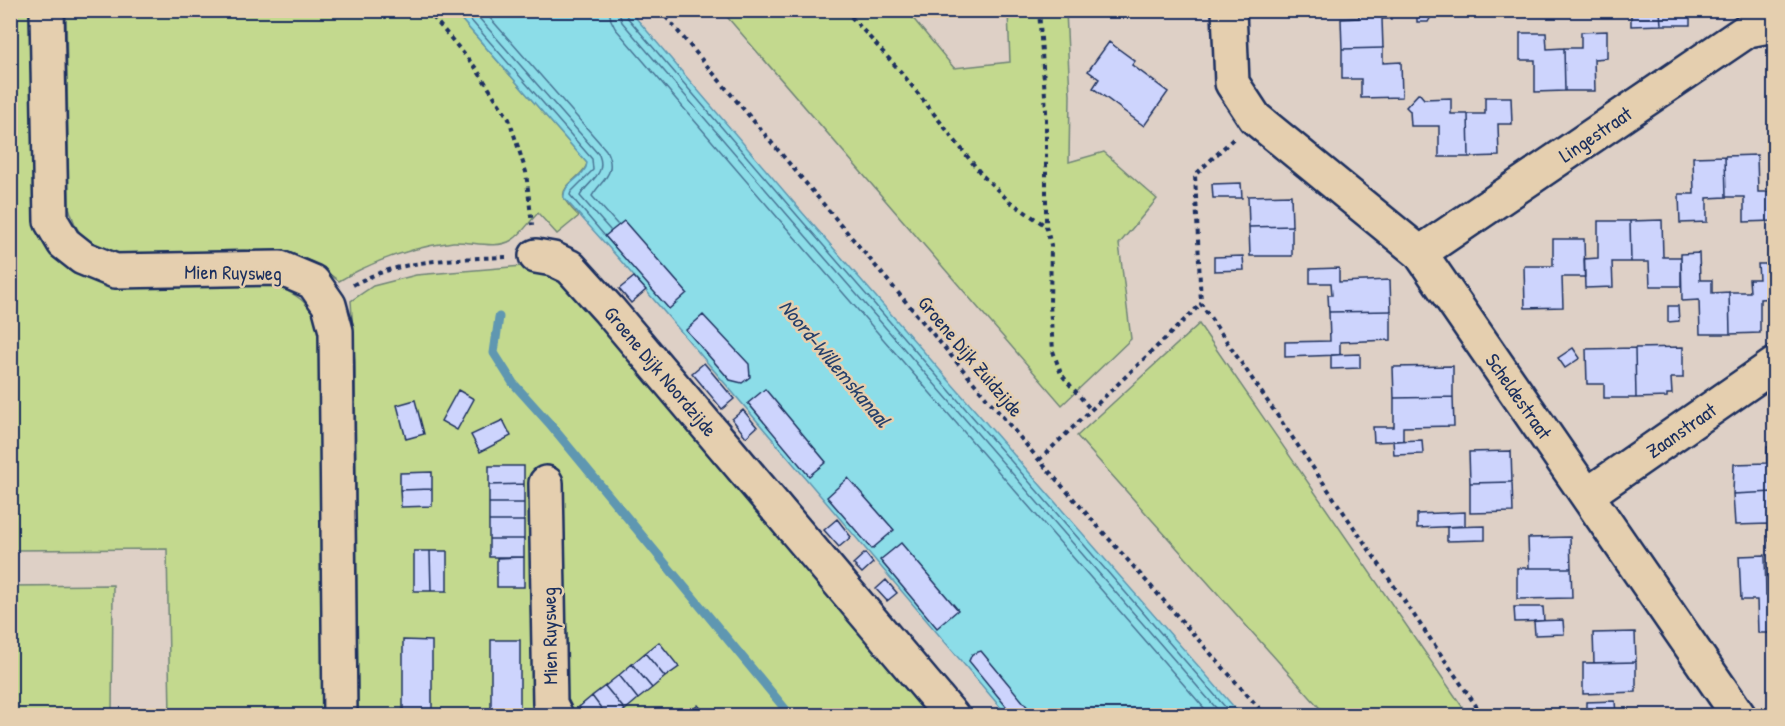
<svg xmlns="http://www.w3.org/2000/svg" width="1785" height="726" font-family="'Patrick Hand',sans-serif">
	<style>
		.green { fill: #c3d98e; stroke: #6f8476; stroke-width: 1.5 }
		.water { fill: #8cdde8; stroke: #5f97b1; stroke-width: 1.5 }
		.lines { fill: none; stroke-linecap: round; stroke-linejoin: round }
		.shore { stroke: #487595; stroke-width: 1.5 }
		.stream { stroke: #5f97b1; stroke-width: 9 }
		.building { fill: #cdd4fd; stroke: #1b2f5e; stroke-width: 1.5 }
		.minor-casing { stroke: #1b2f5e; stroke-width: 38 }
		.path { stroke: #1b2f5e; stroke-width: 4; stroke-dasharray: 4.5 4.5; stroke-linecap: butt }
		.minor { stroke: #e5cfaf; stroke-width: 33 }
		.labels { text-anchor: middle; dominant-baseline: central; stroke-width: 5; stroke-linejoin: round; paint-order: stroke }
		.street-label { font-size: 20px; fill: #1b2f5e; stroke: #e5cfaf }
		.water-label { font-size: 21px; font-style: italic; fill: #26406c; stroke: #e5cfaf }
	</style>
	<rect width="100%" height="100%" fill="#ded0c6"/>
	<filter id="ink" filterUnits="userSpaceOnUse"><feTurbulence type="fractalNoise" baseFrequency=".0167" numOctaves="2"/><feDisplacementMap in="SourceGraphic" scale="12" xChannelSelector="R" yChannelSelector="G"/><feConvolveMatrix kernelMatrix="1 2 1 2 8 2 1 2 1" color-interpolation-filters="sRGB"/></filter>
	<g filter="url(#ink)">
		<path class="green" d="M10 11H32L33 198 39 232 57 257 81 276 105 284H267C297 292 309 302 323 330L327 715H170L167 549 11 550Z
			M66 11H454L587 163C586 175 560 185 564 197 566 204 574 211 579 216L557 234 538 213C530 221 522 234 512 240 496 250 471 241 453 242 413 247 373 261 339 281 330 275 321 267 312 262 298 255 260 251 244 250 202 249 123 267 89 242 77 234 73 220 69 207Z
			M722 11H907L954 68 1010 62 1008 11H1066L1070 95 1069 162 1104 152 1157 199 1119 244 1131 339 1062 405Z
			M523 266 543 268 562 278 745 494 927 715H575L566 704 535 478 537 715H358L355 362 351 301 373 286 416 275Z
			M1199 324 1468 715H1326L1077 436Z
			M113 585 112 715H11V586Z"/>
		<path class="water" d="M454 11H630L801 211 1241 715H1007L620 260 564 198C562 182 586 178 587 163Z"/>
		<g class="lines">
			<path class="shore" d="M462 10 592 159 593 170 571 192 570 195 604 235
				M472 10 599 155C607 175 588 181 580 196L610 230
				M483 10 606 150C618 174 602 179 592 196L617 224
				M609 10 611 20 615 28 784 225 1211 716
				M618 10 622 22 791 219 1223 716
				M626 10 627 17 796 214 1233 716"/>
			<path class="stream" d="M499 317 494 353 513 383 549 423 791 716"/>
		</g>
		<path class="building" d="M1359 10H1391V19H1382L1383 48 1342 49 1341 19 1359 18Z
			M1417 10H1433V13L1428 22H1417Z
			M1631 10H1660L1661 25 1631 26Z
			M1660 10H1690V25H1661Z
			M1607 31V58L1594 59 1595 91H1565L1564 48H1581V32Z
			M1520 33H1546L1547 49 1564 48 1565 91 1535 92V60H1520Z
			M1109 42 1135 61 1132 65 1168 92 1144 126 1093 88 1099 79 1088 71Z
			M1383 48V63L1401 62 1402 97 1361 98V79H1342V49Z
			M1419 93 1424 99 1451 98V114H1468L1469 157H1439V126H1411L1410 111 1406 107Z
			M1485 97H1511L1512 124H1498L1499 156 1469 157 1468 114H1485Z
			M1757 155 1758 192H1771L1772 221 1744 222V197H1726L1725 156Z
			M1725 156 1726 197 1707 198V222L1680 223 1679 194H1694L1693 157Z
			M1241 183 1242 198H1213L1212 184Z
			M1291 195 1292 226 1249 227 1248 196Z
			M1662 220 1663 257H1681V286H1650L1649 262H1631L1630 221Z
			M624 221 687 293 669 309 605 236Z
			M1598 221H1630L1631 262H1612L1613 287 1585 288 1584 259 1598 258Z
			M1292 226V256H1250L1249 227Z
			M1553 239H1584L1585 277H1562L1563 307 1525 308 1524 266H1553Z
			M1699 253 1700 280H1712V293L1729 292 1730 334H1700L1699 300 1682 301 1681 254Z
			M1243 256 1244 270 1214 271V257Z
			M1758 264H1774V298L1760 299V333L1730 334 1729 292H1750L1749 279H1759Z
			M1339 268V282L1390 280 1391 311 1329 312 1328 295H1332L1331 283H1310V269Z
			M634 277 646 290 631 303 619 289Z
			M1668 306H1678L1679 321 1668 322Z
			M1391 311V340L1340 342V355L1285 357V342L1330 341 1329 312Z
			M703 315 749 364 750 377 742 383 730 380 686 330Z
			M1683 347V378H1671L1672 394H1667V397L1636 398 1635 348Z
			M1573 348 1580 358 1565 368 1558 358Z
			M1635 348 1636 398H1604V384H1587L1586 349Z
			M1360 354V368L1331 369V355Z
			M704 363 734 399 722 409 692 373Z
			M1453 366V397L1394 398 1393 367Z
			M765 389 826 462 809 476 748 403Z
			M458 390 474 399 457 430 441 421Z
			M1453 397 1454 426 1403 427V441L1374 442 1373 427H1394V398Z
			M415 400 424 434 406 439 397 405Z
			M743 410 757 427 746 437 732 419Z
			M503 420 511 436 480 452 471 435Z
			M1422 440 1423 454 1394 455 1393 441Z
			M1767 447H1774V492L1733 494 1734 464 1767 463Z
			M1511 451 1512 482 1470 483 1469 452Z
			M489 466H524V484L489 485Z
			M432 472V489L400 490V473Z
			M848 478 894 530 872 549 827 497Z
			M1512 482 1513 512 1470 513V483Z
			M524 484V503H489V485Z
			M432 489V506L401 507 400 490Z
			M1774 492V541H1769V524L1735 525 1733 494Z
			M489 503H524V521H489Z
			M1465 512V526L1417 528V514Z
			M837 519 851 537 839 547 824 530Z
			M489 521H524V539H489Z
			M1485 526V540L1447 541V527Z
			M1570 537 1571 568H1529L1528 538Z
			M489 539H524V557H489Z
			M901 543 958 610 937 628 880 560Z
			M414 551H430L431 591H414Z
			M430 551H447V591H431Z
			M865 553 873 563 862 573 853 564Z
			M1765 555 1766 595H1774V635V633H1758L1757 600H1741L1739 556Z
			M524 557V587H497V558Z
			M1517 568H1571L1572 598 1517 599Z
			M886 580 897 593 887 601 876 589Z
			M1514 607H1543L1544 621 1515 622Z
			M1563 620 1564 634 1535 635 1534 621Z
			M1635 632 1636 662 1594 663 1593 633Z
			M403 640 432 641V716H403Z
			M491 640H520V716H491Z
			M659 642 679 667 665 677 645 653Z
			M981 651 1034 715V716H1014L969 661 972 654Z
			M645 653 665 677 652 688 632 664Z
			M1636 662V692L1583 694V663Z
			M632 664 652 688 638 699 619 675Z
			M619 675 638 699 625 710 605 686Z
			M605 686 625 710 618 716H607L592 696Z
			M592 696 607 716H585L579 707Z
			M1615 701 1616 715 1586 716V702Z
			M698 705 707 716H686L689 713Z"/>
		<g class="lines">
			<g class="minor-casing">
				<path id="minor" d="M47 10 51 221 64 243 83 258 115 271 280 268 313 282 329 305 336 331 340 716
					M1229 10 1232 83 1255 118 1420 253 1739 716
					M1420 253 1748 30 1774 25
					M536 256 553 259 570 267 609 310 952 716
					M546 483 550 704 556 716
					M1587 495 1774 365"/>
			</g>
			<path class="path" d="M427 10 475 67 509 119 526 172 532 225
				M660 10 1039 460 1266 716
				M845 10 901 72 982 175 1009 201 1046 226
				M1039 10 1046 110V226L1051 245 1050 304 1053 351 1061 374 1091 410
				M1233 139 1195 175 1201 304 1483 716
				M353 285C399 259 454 259 506 257
				M1039 460 1201 304"/>
			<use href="#minor" class="minor"/>
		</g>
	</g>
	<g class="labels">
		<g class="street-label">
			<text transform="translate(1595 134) rotate(-34)">Lingestraat</text>
			<text transform="translate(233 272) rotate(1)">Mien Ruysweg</text>
			<text transform="translate(971 356) rotate(50)">Groene Dijk Zuidzijde</text>
			<text transform="translate(661 371) rotate(50)">Groene Dijk Noordzijde</text>
			<text transform="translate(1519 396) rotate(55)">Scheldestraat</text>
			<text transform="translate(1681 430) rotate(-35)">Zaanstraat</text>
			<text transform="translate(549 636) rotate(-91)">Mien Ruysweg</text>
		</g>
		<g class="water-label">
			<text transform="translate(835 363) rotate(50)">Noord-Willemskanaal</text>
		</g>
	</g>
	<rect width="1785" height="726" fill="none" stroke="#e5cfaf" stroke-width="36"/>
	<rect x="18" y="18" width="1749" height="690" fill="none" stroke="#1b2f5e" stroke-width="2" filter="url(#ink)"/>
</svg>
